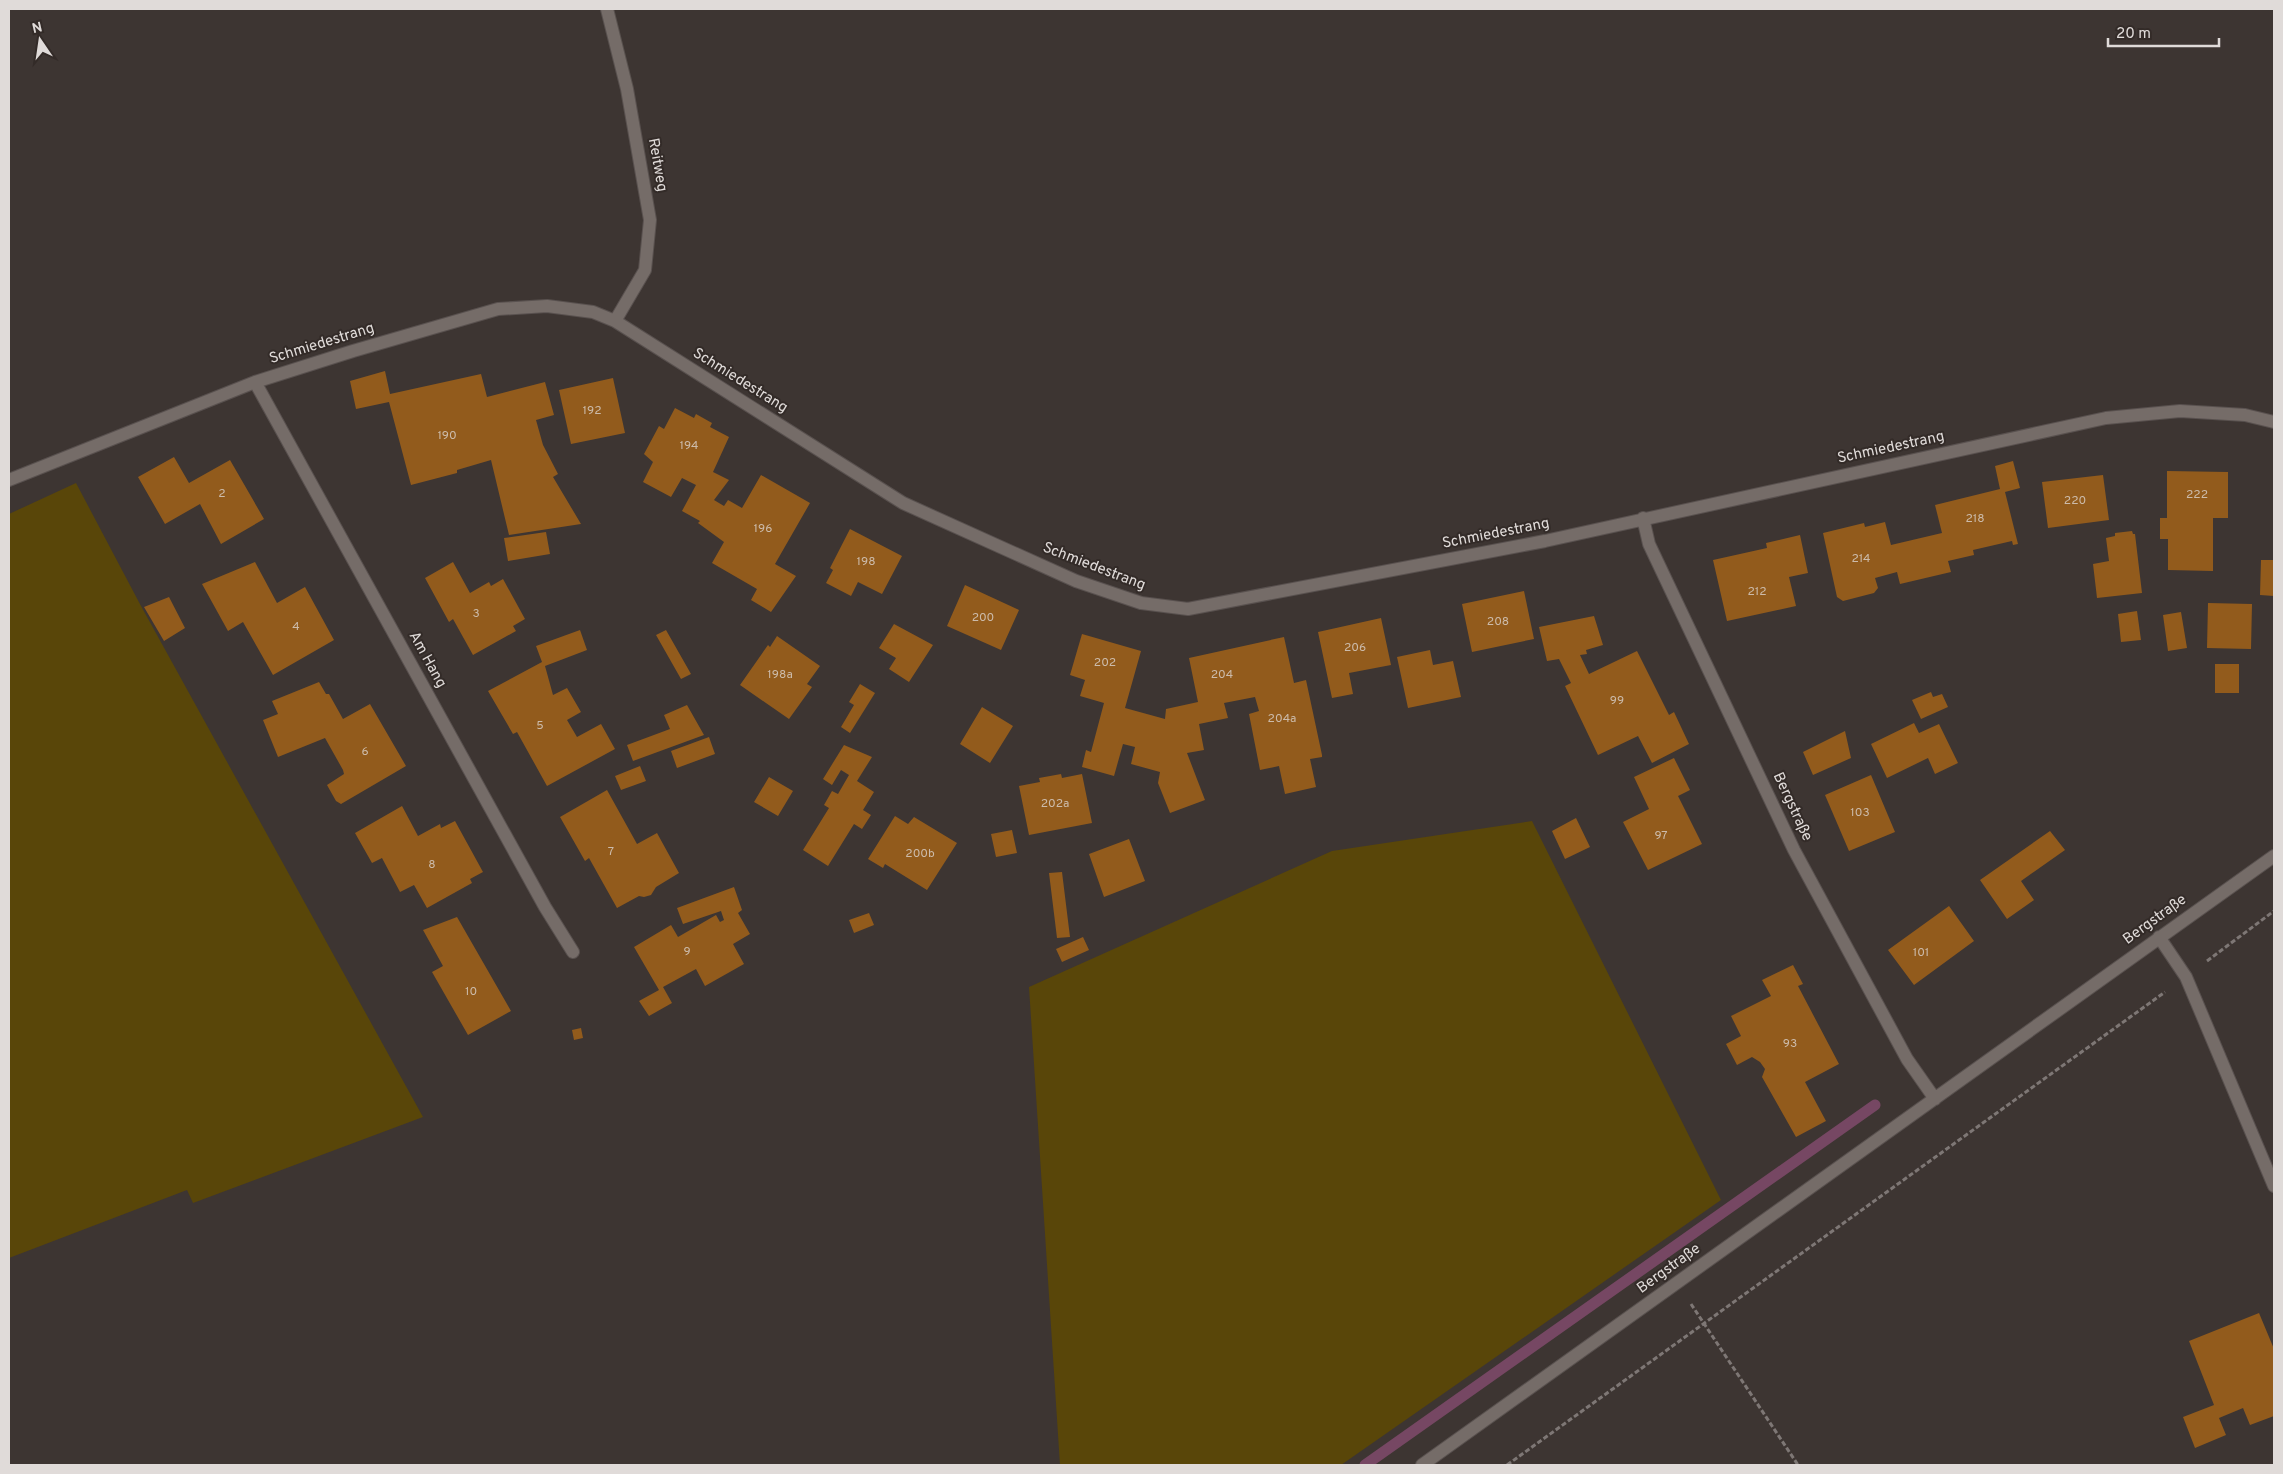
<svg xmlns="http://www.w3.org/2000/svg" width="2283" height="1474" font-family="Overpass,sans-serif">
	<style>
		.green { fill: #594609 }
		.lines { fill: none; stroke-linecap: round; stroke-linejoin: round }
		.stream { stroke: #764763; stroke-width: 11 }
		.building { fill: #925b1c }
		.minor-casing { stroke: #59514f; stroke-width: 14 }
		.path { stroke: #7e7775; stroke-width: 3; stroke-dasharray: 5 2.5; stroke-linecap: butt }
		.minor { stroke: #756c68; stroke-width: 12 }
		.labels { text-anchor: middle; dominant-baseline: central; stroke-width: 4; stroke-linejoin: round; paint-order: stroke }
		.number-label { font-size: 12px; fill: #cba }
		.street-label { font-size: 15px; fill: #e0dbd9; stroke: #332b28 }
	</style>
	<rect width="100%" height="100%" fill="#3d3532"/>
	<path class="green" d="M76 483 141 606 423 1117 193 1203 187 1190 9 1258V514Z
		M1532 821 1721 1200 1341 1465H1060L1029 987 1332 851Z"/>
	<g class="lines">
		<path class="stream" d="M1365 1465 1875 1105"/>
	</g>
	<path class="building" d="M385 371 390 394 481 374 487 397 545 382 554 415 536 420 543 445 558 474 553 477 581 524 509 535 491 460 457 470V473L411 485 389 402 356 409 350 381Z
		M613 378 625 433 571 444 559 390Z
		M675 408 694 418 696 414 712 423 710 427 729 437 713 472 729 480 714 500 724 506 728 500 742 508 761 475 810 503 775 564 796 576 771 612 751 600 757 589 712 563 724 542 698 523 700 521 682 511 696 485 682 478 671 497 643 482 653 462 644 454 659 426 664 429Z
		M174 457 189 483 230 460 264 519 221 544 200 504 165 524 138 477Z
		M2013 461 2020 488 2005 492 2018 544 2013 545 2012 541 1973 550 1974 555 1948 561 1951 572 1900 584 1897 572 1875 578 1878 588 1874 593 1843 601 1837 597 1823 533 1864 523 1865 527 1885 522 1891 545 1942 533 1935 505 2000 489 1995 466Z
		M2167 471 2228 472V518H2213V571L2168 570V539H2160V518H2167Z
		M2103 475 2109 520 2048 528 2042 482Z
		M850 529 902 556 882 594 858 582 851 596 826 583 833 570 830 568Z
		M2132 531 2133 534H2135L2142 593 2097 598 2093 564 2109 561 2106 538 2115 536V533Z
		M546 532 550 554 508 561 504 538Z
		M1800 535 1808 573 1789 577 1796 606 1727 621 1713 560 1767 548 1766 543Z
		M2261 560H2274V596L2260 595Z
		M255 562 277 603 305 587 334 640 273 675 243 622 228 631 202 584Z
		M453 562 470 593 489 582 491 586 503 579 525 619 513 626 516 631 473 655 453 619 449 622 425 578Z
		M965 585 1019 610 1001 650 947 626Z
		M1524 591 1534 639 1472 652 1462 604Z
		M169 597 185 628 164 641 144 607Z
		M2208 603 2252 604 2251 649 2207 648Z
		M2137 611 2141 640 2121 642 2118 614Z
		M2181 612 2187 648 2168 651 2163 615Z
		M1594 616 1603 645 1586 650 1587 654 1580 655 1589 674 1637 651 1669 715 1674 712 1689 744 1652 763 1638 736 1598 755 1565 686 1571 683 1559 659 1547 661 1539 627Z
		M1381 618 1391 665 1349 673 1353 694 1332 698 1318 632Z
		M894 624 933 645 909 682 889 669 896 658 879 648Z
		M580 630 587 650 545 666 553 695 567 688 581 712 567 720 577 737 601 724 615 749 547 786 517 732 513 734 488 691 542 662 536 646Z
		M666 630 691 674 681 679 656 635Z
		M1082 634 1141 651 1125 708 1165 719 1166 709 1198 702 1189 658 1284 637 1294 683 1306 680 1322 755V757L1310 759 1316 787 1285 794 1279 766 1260 770 1249 714 1259 711 1255 697 1224 703 1228 718 1199 724 1204 750 1187 753 1205 800 1170 813 1158 783 1160 772 1131 764 1135 747 1123 744 1114 776 1082 767 1086 750 1091 752 1104 703 1080 696 1085 680 1070 675Z
		M777 636 820 666 807 684 812 687 789 719 740 685 768 645 770 647Z
		M1430 650 1433 665 1453 661 1461 697 1408 708 1397 657Z
		M2215 664H2239V693H2215Z
		M319 682 326 694H329L343 719 370 704 406 766 341 804 336 801 327 785 344 774 343 770 325 738 278 757 263 720 278 714 272 701Z
		M860 684 875 693 850 733 841 727 854 705 849 702Z
		M1931 692 1933 697 1942 694 1948 707 1921 719 1912 700Z
		M687 705 704 735 633 761 627 745 670 729 664 715Z
		M982 707 1013 726 990 763 960 744Z
		M1914 723 1919 733 1939 724 1958 763 1935 774 1928 758 1887 778 1871 744Z
		M1845 731 1851 758 1813 775 1803 752Z
		M709 737 715 754 677 768 671 751Z
		M844 745 872 757 857 781 874 792 863 810 871 815 862 829 854 824 828 866 803 850 829 808 824 805 832 791 838 794 849 775 841 770 832 785 823 779Z
		M1674 758 1690 790 1678 796 1702 844 1648 870 1623 822 1649 809 1634 777Z
		M640 766 646 781 621 790 615 776Z
		M1061 774 1062 778 1082 774 1092 823 1029 835 1019 786 1040 782 1039 778Z
		M1871 775 1895 832 1849 851 1825 795Z
		M769 777 793 791 778 816 754 802Z
		M607 790 637 844 657 833 679 873 656 887 651 895 644 897 639 896 617 908 589 858 585 861 560 817Z
		M402 806 418 836 440 824 441 828 455 821 483 872 470 879 472 883 427 908 414 885 400 892 382 858 372 863 355 833Z
		M895 816 908 824 914 817 957 843 927 890 885 864 883 868 868 859Z
		M1576 818 1590 847 1565 859 1552 831Z
		M1012 830 1017 853 996 857 991 834Z
		M2050 831 2065 850 2021 881 2034 900 2007 919 1980 880Z
		M1129 839 1145 881 1104 897 1089 854Z
		M1062 872 1070 937 1057 938 1049 873Z
		M734 887 742 910 738 913 750 934 733 944 744 964 705 986 696 969 663 987 672 1003 649 1016 639 1001 659 990 634 947 671 925 678 937 716 915 720 922 724 920 721 911 683 924 677 908Z
		M1949 906 1974 941 1914 985 1888 950Z
		M869 913 874 925 854 933 849 920Z
		M457 917 511 1011 468 1035 432 972 443 966 423 930Z
		M1083 937 1089 950 1062 962 1056 949Z
		M1793 965 1803 984 1798 986 1839 1064 1805 1082 1826 1121 1796 1137 1762 1077 1765 1069 1760 1062 1752 1057 1737 1065 1726 1044 1741 1036 1731 1016 1771 996 1762 980Z
		M581 1028 583 1038 574 1040 572 1030Z
		M2259 1313 2274 1349V1416L2250 1425 2243 1408 2219 1418 2226 1435 2195 1448 2183 1417 2214 1405 2189 1341Z"/>
	<g class="lines">
		<g class="minor-casing">
			<path id="minor" d="M607 9 627 89 650 220 645 270 615 321
				M255 382 545 907 573 952
				M9 480 255 382 353 351 498 309 547 306 593 312 615 321 903 503 1076 581 1141 603 1188 609 1545 541 2106 418 2180 411 2245 415 2274 422
				M1643 518 1649 544 1794 850 1907 1059 1935 1099
				M2159 937 2186 977 2274 1186
				M1422 1465 2274 856"/>
		</g>
		<path class="path" d="M2207 961 2274 911
			M1691 1304 1798 1465
			M1507 1465 2165 992"/>
		<use href="#minor" class="minor"/>
	</g>
	<g class="labels">
		<g class="number-label">
			<text x="592" y="411">192</text>
			<text x="447" y="436">190</text>
			<text x="689" y="446">194</text>
			<text x="222" y="494">2</text>
			<text x="2197" y="495">222</text>
			<text x="2075" y="501">220</text>
			<text x="1975" y="519">218</text>
			<text x="763" y="529">196</text>
			<text x="1861" y="559">214</text>
			<text x="866" y="562">198</text>
			<text x="1757" y="592">212</text>
			<text x="476" y="614">3</text>
			<text x="983" y="618">200</text>
			<text x="1498" y="622">208</text>
			<text x="296" y="627">4</text>
			<text x="1355" y="648">206</text>
			<text x="1105" y="663">202</text>
			<text x="780" y="675">198a</text>
			<text x="1222" y="675">204</text>
			<text x="1617" y="701">99</text>
			<text x="1282" y="719">204a</text>
			<text x="540" y="726">5</text>
			<text x="365" y="752">6</text>
			<text x="1055" y="804">202a</text>
			<text x="1860" y="813">103</text>
			<text x="1661" y="836">97</text>
			<text x="611" y="852">7</text>
			<text x="920" y="854">200b</text>
			<text x="432" y="865">8</text>
			<text x="687" y="952">9</text>
			<text x="1921" y="953">101</text>
			<text x="471" y="992">10</text>
			<text x="1790" y="1044">93</text>
		</g>
		<g class="street-label">
			<text transform="translate(657 165) rotate(80)">Reitweg</text>
			<text transform="translate(322 344) rotate(-17)">Schmiedestrang</text>
			<text transform="translate(740 381) rotate(32)">Schmiedestrang</text>
			<text transform="translate(1891 448) rotate(-12)">Schmiedestrang</text>
			<text transform="translate(1496 534) rotate(-11)">Schmiedestrang</text>
			<text transform="translate(1094 567) rotate(21)">Schmiedestrang</text>
			<text transform="translate(427 660) rotate(61)">Am Hang</text>
			<text transform="translate(1792 807) rotate(65)">Bergstraße</text>
			<text transform="translate(2155 920) rotate(-36)">Bergstraße</text>
			<text transform="translate(1669 1269) rotate(-36)">Bergstraße</text>
		</g>
	</g>
	<rect width="2283" height="1474" fill="none" stroke="#e0dbd9" stroke-width="20"/>
	<g transform="translate(40 40) rotate(347)" stroke="#332b28" stroke-width="4" paint-order="stroke">
	<path d="M0-4L9 19L0 12L-9 19Z" fill="#e0dbd9"/>
	<text y="-8" font-size="14" font-weight="bold" text-anchor="middle" fill="#e0dbd9">N</text>
	</g>
	<path d="M2108 38v8h111v-8" fill="none" stroke="#e0dbd9" stroke-width="2.5"/>
	<text x="2116" y="38" font-size="15" fill="#e0dbd9" stroke="#332b28" stroke-width="4" paint-order="stroke">20 m</text>
</svg>
